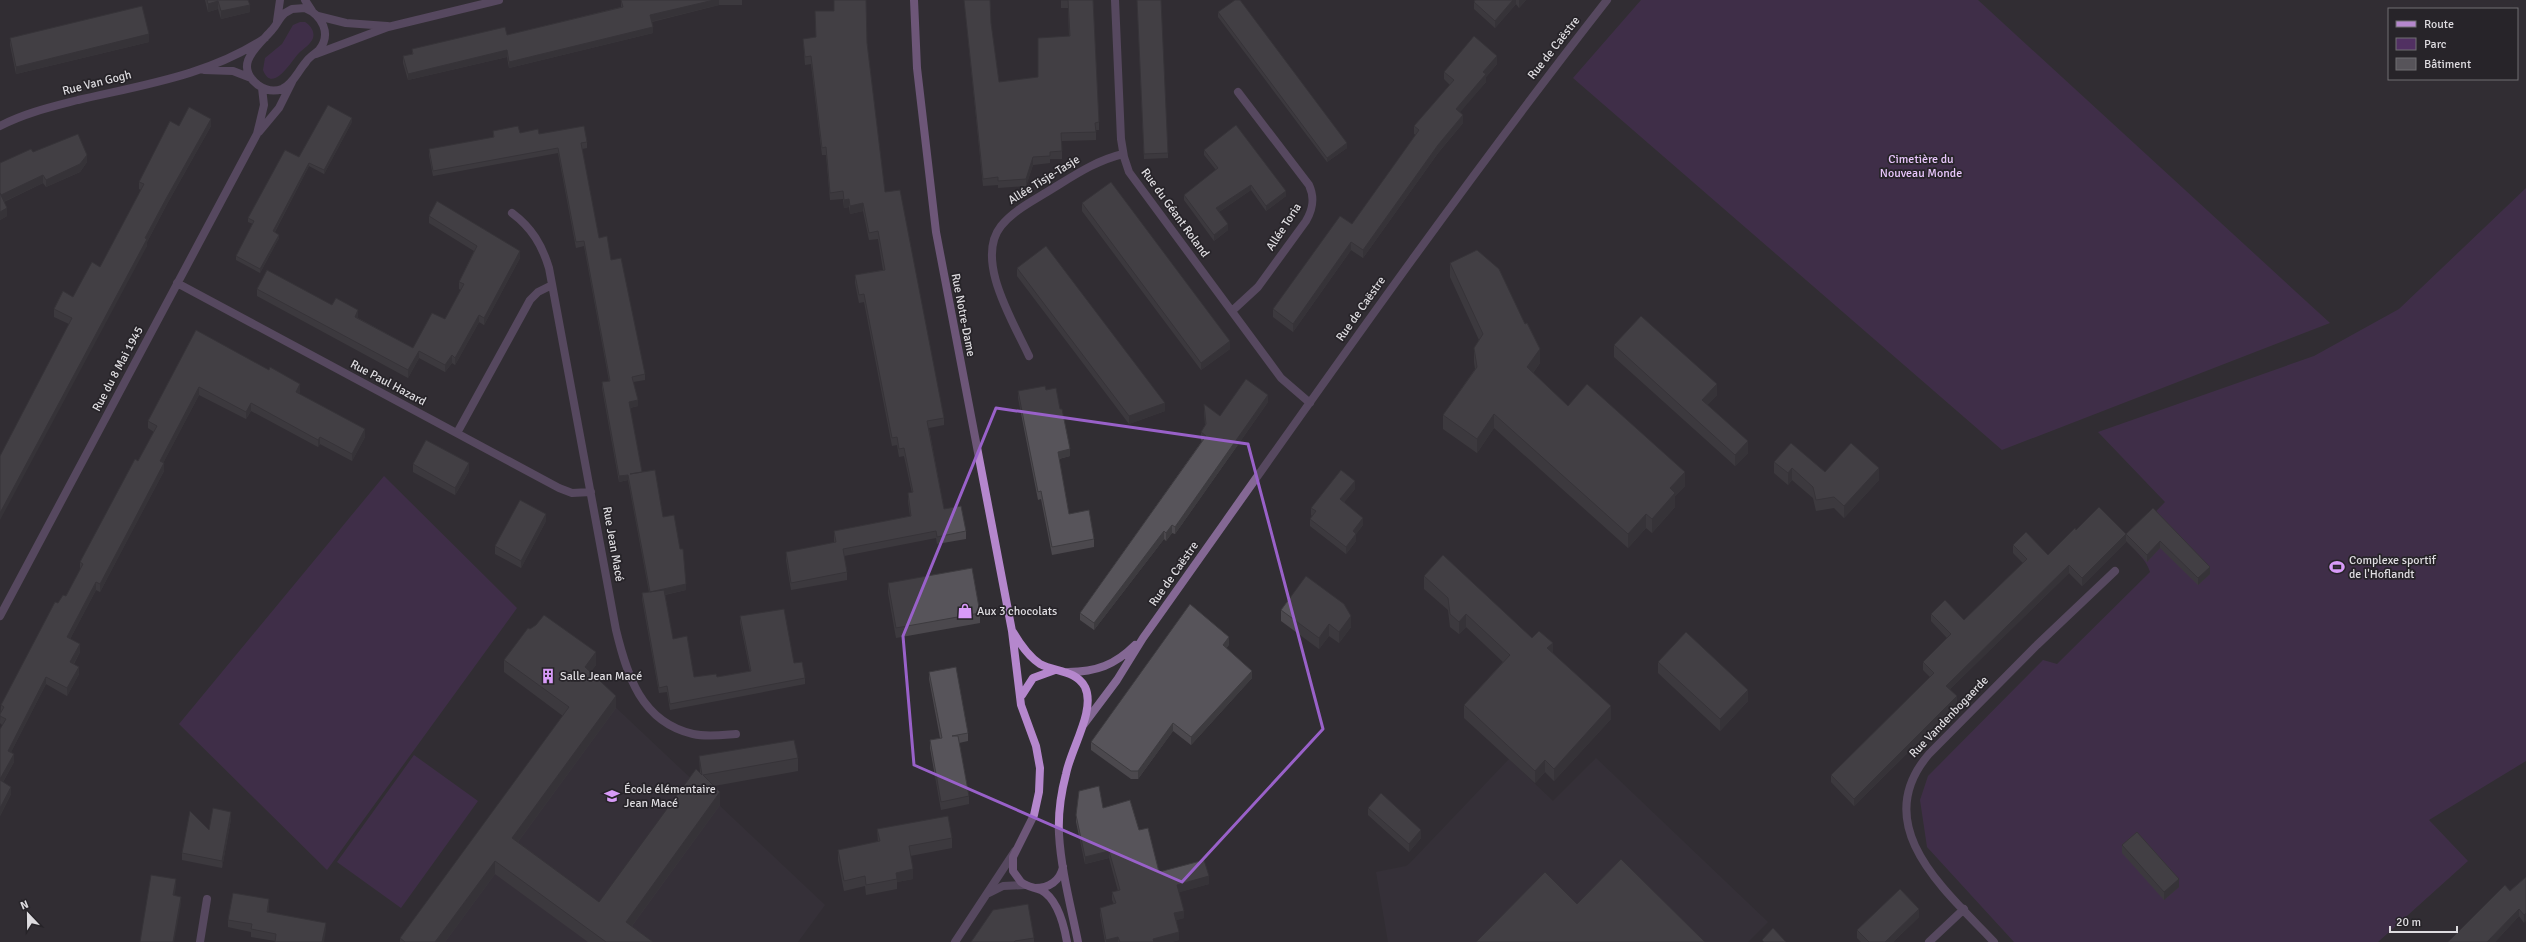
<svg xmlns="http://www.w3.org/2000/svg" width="2526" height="942" font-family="Signika,sans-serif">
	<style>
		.built { fill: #3b343f }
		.green { fill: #513062 }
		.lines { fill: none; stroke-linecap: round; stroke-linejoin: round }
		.minor { stroke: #846894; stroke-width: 8 }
		.secondary { stroke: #b587cd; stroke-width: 8 }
		.wall { fill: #4b484d }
		.shaded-wall { fill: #3d3b3f }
		.building { fill: #57545a; stroke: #3d3b3f }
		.marked { fill: none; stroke: #9961c9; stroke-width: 3; stroke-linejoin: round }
		.labels { text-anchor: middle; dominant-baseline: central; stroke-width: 3.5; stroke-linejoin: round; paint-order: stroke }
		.street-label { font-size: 12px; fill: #dedce0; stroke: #272429 }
		.park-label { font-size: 12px; fill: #e8c6fb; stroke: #272429 }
		.poi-label { font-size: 12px; fill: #dedce0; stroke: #272429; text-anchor: start }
	</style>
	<rect width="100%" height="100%" fill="#312e33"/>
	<path class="built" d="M594 687 825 905 798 942H407Z
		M1596 758 1768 922 1748 942H1388L1376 872 1406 866 1410 863 1509 759 1553 801Z"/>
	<path class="green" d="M1641 0H1978L2330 323 2002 450 1573 78Z
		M300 22H305C310 25 315 31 313 38 311 44 303 49 298 54 291 62 272 94 263 70L265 58 282 44 293 25Z
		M2526 188V761L2429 820 2468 861 2378 942H2014L1927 847 1920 800 1928 776 2043 660 2057 664 2150 572C2146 558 2134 552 2129 539L2165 502 2098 432 2314 356 2399 309Z
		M384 476 517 608 327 870 179 724Z
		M414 755 478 801 401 908 337 862Z"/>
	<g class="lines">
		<path class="minor" d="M305 0 312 11
			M1115 0 1121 139 1124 157 1129 172 1281 378 1310 403
			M305 8C322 15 332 34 319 50 315 54 309 57 306 62 298 71 293 84 282 89 274 92 265 90 258 85 232 65 258 46 272 30 277 25 279 18 285 13L292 9Z
			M318 16 346 23 387 26
			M277 21 280 0
			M316 54 388 27 499 0
			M204 70 233 71 251 78
			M0 126C25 113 51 107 78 100 142 85 210 75 265 38
			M259 132 279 108 292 82
			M512 213C532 228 542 245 549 268L616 630C627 675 641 722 693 734 707 737 722 735 736 734
			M177 283 559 488 572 493 591 492
			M1232 311 1258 287 1306 221C1313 209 1315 198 1309 185L1238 92
			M1029 356C1014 323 974 260 1001 226 1013 211 1031 202 1047 192 1072 177 1094 161 1123 154
			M457 433 530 300 538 292 552 285
			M0 616 257 134 264 105 262 88
			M1068 672C1096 672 1115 665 1135 645
			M1084 724 1117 680 1143 638C1295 424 1445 207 1607 0
			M989 893 1003 886 1025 885
			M200 942 207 899
			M955 942 1015 851
			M1929 942 1964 909
			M1994 942C1946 891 1867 826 1929 754L2037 645 2115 571"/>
		<path class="secondary" d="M914 0 917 68 936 232 1012 631 1021 705 1036 746 1040 768 1039 792 1034 815 1013 857V871L1021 882C1027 887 1034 887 1041 890 1058 899 1064 925 1067 942
			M1013 632C1020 644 1028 656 1040 664 1055 672 1076 670 1085 687 1096 710 1071 748 1066 774 1061 793 1058 814 1059 834 1061 870 1071 907 1078 942
			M1022 695 1033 678 1055 670
			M1035 888C1049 888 1060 881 1063 867"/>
	</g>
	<path class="wall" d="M205 0H248L250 12 221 19 218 9 208 12Z
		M621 0H742V5H719L652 22 653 33 509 68 507 57 408 80 403 63V56L412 54V49L507 35 621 7Z
		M964 0H990L991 23 999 82 1038 77 1069 36 1068 8H1061V0H1093L1099 122V130H1096V140L1062 141V159H1050V163L1033 165 1026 186 998 188V185L983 186Z
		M1137 0 1168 153V158L1144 159Z
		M1475 0H1526L1519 8 1516 4 1495 28 1474 9V2Z
		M1218 12 1347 148 1327 162 1218 17Z
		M10 38 149 42 16 74 10 45Z
		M803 39 867 43 885 192 944 418V425L929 428 944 509 966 531V539L937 544 936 538 844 556 847 572V580L791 590 786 560V552L834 543V531L910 516 908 501V493H912L904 456 899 457 897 445 892 446 864 302 859 303 855 283V275L883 270 878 239 869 240 863 211 850 214 849 207 844 208 843 199 830 200 826 155H822L811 64 805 65Z
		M1497 64 1486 77V82L1459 112 1463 123 1438 153 1363 258 1351 250 1293 332 1273 317V309L1352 224 1416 135 1414 134V126L1450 85 1444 79V72Z
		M352 122 324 174 309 166 275 232 279 238 260 273 236 260V256L253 224 248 222V218L299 157Z
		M179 126H211L167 204 147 242V246L69 324 54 317V309L73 297 100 267 141 190 139 189V182Z
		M493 131 539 134 587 142V148L582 149 599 238 611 260 645 374V380L633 382 638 406 630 408 642 472 663 517 686 590 665 595 673 639 694 677H717L750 671 740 622V616L794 663 805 678V684L670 710 667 692 659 693 642 599V593L649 592 628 480 619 482 602 388V382L609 381 584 246 576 248 558 153 433 176 429 155V149L493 138Z
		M1204 150 1286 196 1266 211 1251 190 1219 212 1228 230 1214 241 1184 200V195L1216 170 1204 155Z
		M33 152 87 162 80 172 46 187 43 183 4 202 7 216 0 220V163Z
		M1082 203 1230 349 1201 370 1082 211Z
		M429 216 520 258 484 325 479 322 455 365 452 363 445 372 419 358 408 378 257 296V289L332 305 358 318 413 348 445 319 461 290 459 289V282L474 251 429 223Z
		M1450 263 1540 363 1533 373 1568 406 1685 486 1675 496V507L1652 533 1646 528 1628 548 1494 428 1477 453 1443 429V415L1475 369 1474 362V348L1479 340 1450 277Z
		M1017 268 1165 411 1129 424 1017 276Z
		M196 330 300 391 299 394 365 437 352 461 320 444 318 447 251 411 246 419 199 395 163 463 164 471 132 531 100 592 96 590 70 639 80 652 74 664 79 674 67 696 46 684 11 752 14 762 3 782 11 794 0 816 2 725 0 723 1 705 58 603 66 596 80 570V562L138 461 154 432 148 428V421Z
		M1614 345 1717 395 1707 405 1748 453 1735 466 1614 357Z
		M1046 390 1070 456 1059 459 1069 514 1094 539V547L1052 555 1041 499 1038 500 1018 398V391Z
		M1268 402 1175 534 1172 533 1166 541 1164 539 1094 630 1080 620V613L1202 441 1201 440V432L1205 425 1204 412V404L1220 416Z
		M1774 462 1825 472 1879 480 1844 518 1834 508 1816 511 1813 498 1792 480 1788 485 1774 473Z
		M413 464 469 471 455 495 413 472Z
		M1355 489 1344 502 1363 525 1356 534V541L1346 554 1310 526V519L1312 516 1311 515V508Z
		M2153 508 2210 574 2198 585 2160 548 2147 562 2126 541V534Z
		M546 521 521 568 495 554V546Z
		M2076 530 2126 542 2082 586 2069 573 1950 689 1957 704 1854 806 1831 782V775L1930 677 1923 670V662L1947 638 1931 621V614L1964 620 2023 563 2013 553V545L2048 555Z
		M1424 576 1532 638 1553 653 1611 719 1554 781 1545 772 1535 783 1464 718V705L1503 662 1466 627 1459 634 1450 627 1448 610 1424 589Z
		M888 583 980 613V623L896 638 888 593Z
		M1281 610 1351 627 1339 643 1329 636 1319 649 1281 621Z
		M1229 645 1226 648 1252 678 1191 745 1173 731 1138 779H1131L1091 750V742Z
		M504 660 596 665 590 672 616 708 518 842 599 902 700 772 699 756 798 758V771L714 786 720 805 632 926 653 942H588L495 874 445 942H400V938L563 716 504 672Z
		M1658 662 1748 701 1720 731 1658 673Z
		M929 672 968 733V741L959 743 969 796V804L941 810 930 748V740L940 738 929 679Z
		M1103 808 1139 830 1159 872 1209 884 1179 892 1184 918 1176 920 1179 940 1171 942H1105L1100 915V908L1114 904 1112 900V892L1118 891 1109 858 1085 864 1076 822V815Z
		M1368 808 1421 838 1409 852 1368 815Z
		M231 819 222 868 182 860V853L209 830Z
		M877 829 952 838V848L910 856 913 879 897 882V889L866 895 865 886 844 891 838 860V850L878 842Z
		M2122 845 2179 887 2164 900 2122 853Z
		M2526 877 2524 923 2519 916 2495 942H2448Z
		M269 907 268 912 326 930 275 941 251 937V932L228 927V920Z
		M1919 917 1893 942H1861L1857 938V930Z
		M1034 938V942H971Z"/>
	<path class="shaded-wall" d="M714 0H719V5L650 22V15Z
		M1513 0H1516V4L1495 28V21Z
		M1519 0H1526L1519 8Z
		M218 1V9L208 12V4Z
		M250 5V12L221 19V11Z
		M653 27V33L509 68V62Z
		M149 34V42L16 74V67Z
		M507 50V57L408 80V74Z
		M1497 56V64L1486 77V82L1456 117V109L1483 72Z
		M1463 115V123L1438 153 1363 258V250L1438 145Z
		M352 118V122L324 174V170Z
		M211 119V126L167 204 147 242V246L0 520V513L167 197Z
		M1347 143V148L1327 162V158Z
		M87 155V162L80 172 46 187V180Z
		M1033 157V165L1026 186V179Z
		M309 163V166L273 235V231Z
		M43 175V183L1 203V195Z
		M1251 185V190L1216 214V208Z
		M1286 191V196L1266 211V206Z
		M849 199V207L844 208V200Z
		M863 203V211L850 214V206Z
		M7 208V216L0 220V212Z
		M1228 224V230L1214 241V235Z
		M279 235V238L260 273V269Z
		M1351 242V250L1293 332V324Z
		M520 251V258L484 325V318Z
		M358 310V318L355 324V317Z
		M479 315V322L455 365V358Z
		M1230 341V349L1201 370V363Z
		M1540 349V363L1527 381V367Z
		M419 351V358L408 378V370Z
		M452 355V363L445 372V365Z
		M300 384V391L296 400V392Z
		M1717 384V395L1702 411V400Z
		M199 387V395L160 469V461Z
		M1268 395V402L1175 534V527Z
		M638 400V406L629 408V402Z
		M251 403V411L246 419V412Z
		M1165 403V411L1129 424V416Z
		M1494 414V428L1477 453V439Z
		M365 429V437L352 461V454Z
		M320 437V444L318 447V440Z
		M1748 441V453L1735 466V455Z
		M1070 449V456L1058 459V452Z
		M164 463V471L100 592V584Z
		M469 463V471L455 495V488Z
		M1792 468V480L1788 485V473Z
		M1879 468V480L1844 518V506Z
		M1685 472V486L1675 496V507L1652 533V519L1670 488Z
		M628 475V480L619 482V476Z
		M1355 481V489L1340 507V499Z
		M546 514V521L521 568V561Z
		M1646 514V528L1628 548V534Z
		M1363 518V525L1353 538V531Z
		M1172 525V533L1166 541V533Z
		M1164 531V539L1094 630V623Z
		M1356 534V541L1346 554V547Z
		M2126 534V542L2082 586V578Z
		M2160 541V548L2147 562V555Z
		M2069 565V573L1946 693V686Z
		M2210 567V574L2198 585V578Z
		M96 582V590L67 645V637Z
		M686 584V590L650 598V592Z
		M1466 614V627L1459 634V622Z
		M1351 616V627L1339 643V632Z
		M1329 624V636L1319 649V638Z
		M1229 637V645L1223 653V645Z
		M1553 643V655L1547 648Z
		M80 644V652L70 670V662Z
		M596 652V665L585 680V667Z
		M79 667V674L67 696V688Z
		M1252 671V678L1191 745V737Z
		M46 677V684L8 758V751Z
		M1748 690V701L1720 731V719Z
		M616 696V708L512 850V838Z
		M1957 696V704L1854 806V799Z
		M1611 706V719L1554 781V769Z
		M1173 723V731L1138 779V771Z
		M14 754V762L0 787V779Z
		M1545 760V772L1535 783V771Z
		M11 787V794L0 816V808Z
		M720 792V805L626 934V922Z
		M231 812V819L222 868V861Z
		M1421 830V838L1409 852V844Z
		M1109 851V858L1085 864V857Z
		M495 861V874L445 942H435Z
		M913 869V879L897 882 896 873Z
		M1209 876V884L1177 893V885Z
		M176 879V887L173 903V895Z
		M2179 879V887L2164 900V892Z
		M181 897V904L174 942H173Z
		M269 899V907L267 920V912Z
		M1919 909V917L1893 942H1885Z
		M2519 909V916L2495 942H2487Z
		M1184 911V918L1174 921V913Z
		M2526 913V921L2524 923V915Z
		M326 923V930L324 942H322Z
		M1179 932V940L1171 942H1153V939Z
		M1118 937V942H1106V940Z"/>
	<path class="building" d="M207 0H248L250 5 221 11 218 1 208 4Z
		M621 0H714L650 15 653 27 509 62 507 50 408 74 403 56 413 54 412 49 505 27 507 35 623 7Z
		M834 0H866L867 43 885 192 900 190 944 418 927 421 944 509 961 506 966 531 937 537 936 531 843 549 847 572 791 583 786 552 836 542 834 531 911 516 908 493 913 492 904 448 899 449 897 437 892 438 864 294 859 295 855 275 885 270 878 231 869 233 863 203 850 206 849 199 844 200 843 191 830 193 826 147 822 148 811 56 805 57 803 39 816 37 815 11H834Z
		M964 0H990L991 23 999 82 1038 77V38L1070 36 1068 0H1061H1093L1099 122 1095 123 1096 132 1061 133 1062 151 1050 152V156L1033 157 1026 179 998 181V177L983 179Z
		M1137 0H1161L1168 153 1144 154Z
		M1235 0H1240L1347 143 1327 158 1218 12Z
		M1475 0H1513L1495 21 1474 2Z
		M142 6 149 34 16 67 10 38Z
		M1474 36 1497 56 1483 72 1486 74 1456 109 1463 115 1438 145 1363 250 1351 242 1293 324 1273 309 1340 216 1352 224 1419 130 1414 126 1454 80 1444 72Z
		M328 105 352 118 324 170 309 163 273 231 279 235 260 269 236 256 254 221 248 218 285 150 299 157Z
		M189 107 211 119 167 197 145 238 147 239 0 513V456L72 318 54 309 63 291 73 297 92 262 100 267 144 184 139 182 170 121 179 126Z
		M1236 125 1286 191 1266 206 1251 185 1216 208 1228 224 1214 235 1184 195 1218 168 1204 150Z
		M518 126 520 133 538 129 539 134 584 126 587 142 581 143 599 238 607 236 611 260 621 258 645 374 632 377 638 400 629 402 642 472 630 474 655 470 663 517 674 515 680 549H683L686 584 650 592 628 475 619 476 602 382 610 381 584 241 576 242 558 148 433 171 429 149 494 137 493 131Z
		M78 134 87 155 80 164 46 180 43 175 1 195 0 193V163L31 149 33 152Z
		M1111 182 1230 341 1201 363 1082 203Z
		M0 193 7 208 0 212Z
		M437 201 520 251 484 318 479 315 455 358 452 355 445 365 419 351 408 370 257 289 267 270 332 305 336 298 358 310 355 317 413 348 432 313 445 319 464 284 459 282 477 246 429 216Z
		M1046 246 1165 403 1129 416 1017 268Z
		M1477 250 1499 269 1525 324 1527 323 1540 349 1527 367 1568 406 1587 384 1685 472 1670 488 1675 493 1652 519 1646 514 1628 534 1494 414 1477 439 1443 415 1477 367 1474 348 1483 334 1450 263Z
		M1641 316 1717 384 1702 400 1748 441 1735 455 1614 345Z
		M196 330 269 370 270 367 300 384 296 392 365 429 352 454 320 437 318 440 251 403 246 412 199 387 160 461 164 463 132 524 100 584 96 582 67 637 80 644 70 662 79 667 67 688 46 677 8 751 14 754 0 779V729L6 719 0 716V714L4 707 1 705 55 602 58 603 63 595 66 596 83 564 80 562 135 459 138 461 157 426 148 421Z
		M1246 379 1268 395 1175 527 1172 525 1166 533 1164 531 1094 623 1080 613 1206 436 1201 432 1206 424 1204 404 1220 416Z
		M1045 386 1046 390 1056 388 1060 409H1062L1070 449 1058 452 1069 514 1089 510 1094 539 1052 547 1041 491 1038 492 1018 391Z
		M426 440 469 463 455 488 413 464Z
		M1791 443 1825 472 1851 443 1879 468 1844 506 1834 497 1816 500 1813 487 1792 468 1788 473 1774 462Z
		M1341 470 1355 481 1340 499 1363 518 1353 531 1356 534 1346 547 1310 519 1316 511 1311 508Z
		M520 500 546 514 521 561 495 546Z
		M2099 507 2126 534 2082 578 2069 565 1946 686 1957 696 1854 799 1831 775 1934 673 1923 662 1951 634 1931 614 1945 600 1964 620 2027 559 2013 545 2026 532 2048 555 2075 528 2076 530Z
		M2153 508 2210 567 2198 578 2160 541 2147 555 2126 534Z
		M1443 555 1532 638 1539 631 1553 643 1547 648 1611 706 1554 769 1545 760 1535 771 1464 705 1510 655 1466 614 1459 622 1450 614 1448 598 1424 576Z
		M972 568 980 613 896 628 888 583Z
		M1306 576 1344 604 1351 616 1339 632 1329 624 1319 638 1281 610Z
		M664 590 673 639 687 636 694 677 716 674 717 677 751 671 740 616 784 609 794 663 802 662 805 678 670 704 667 686 659 688 642 593Z
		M1190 604 1229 637 1223 645 1252 671 1191 737 1173 723 1138 771H1131L1091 742Z
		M544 615 596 652 585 667 616 696 512 838 599 902 696 769 702 775 699 756 794 740 798 758 703 775 720 792 626 922 653 942H606L495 861 435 942H405L400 938 569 707 504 660 528 628 530 629 536 625Z
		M1686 632 1748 690 1720 719 1658 662Z
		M956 667 968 733 952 736H958L969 796 941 802 930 740 942 738 929 672Z
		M0 780 11 787 0 808Z
		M1099 786 1103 808 1130 800 1139 830 1148 828 1159 872 1204 860 1209 876 1177 885 1184 911 1174 913 1179 932 1153 939 1154 942H1120L1118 937 1106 940 1100 908 1116 903 1112 892 1120 890 1109 851 1085 857 1076 815 1079 791Z
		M1381 793 1421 830 1409 844 1368 808Z
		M213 808 231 812 222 861 182 853 190 811 209 830Z
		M948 816 952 838 909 846 913 869 896 873 897 879 866 885 865 876 844 881 838 850 880 841 877 829Z
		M2137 832 2179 879 2164 892 2122 845Z
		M1621 859 1705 942H1476L1545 872 1577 904Z
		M151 875 176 879 173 895 181 897 173 942H140Z
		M2526 877V913L2524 915 2519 909 2487 942H2448L2505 885 2510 891Z
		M1900 889 1919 909 1885 942H1869L1857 930Z
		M233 893 269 899 267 912 326 923 322 942H275L276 934 251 929 252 924 228 920Z
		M1028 904 1034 938 1015 941 1014 942H971L993 910Z
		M1773 928 1786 942H1764L1762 940Z"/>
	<path d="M0 0H2526V942H0ZM996 408 1248 444 1323 729 1182 882 914 765 903 636Z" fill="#312e33" fill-opacity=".55" fill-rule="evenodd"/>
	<path class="marked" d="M996 408 1248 444 1323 729 1182 882 914 765 903 636Z"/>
	<defs>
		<g id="stadium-bare" transform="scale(1.2)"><path d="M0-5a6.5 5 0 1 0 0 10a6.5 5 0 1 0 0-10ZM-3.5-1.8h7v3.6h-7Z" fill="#d89bf8" stroke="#272429" stroke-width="2.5" paint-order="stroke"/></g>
		<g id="shop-bare" transform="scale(1.2)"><path d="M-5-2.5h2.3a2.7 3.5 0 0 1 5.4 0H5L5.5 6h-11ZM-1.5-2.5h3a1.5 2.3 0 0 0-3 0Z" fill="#d89bf8" stroke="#272429" stroke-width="2.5" paint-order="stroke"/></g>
		<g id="building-bare" transform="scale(1.2)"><path d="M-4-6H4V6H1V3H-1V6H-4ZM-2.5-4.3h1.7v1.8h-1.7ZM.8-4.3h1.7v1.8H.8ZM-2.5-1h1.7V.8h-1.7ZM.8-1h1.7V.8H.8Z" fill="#d89bf8" stroke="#272429" stroke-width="2.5" paint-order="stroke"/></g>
		<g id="school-bare" transform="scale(1.2)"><path d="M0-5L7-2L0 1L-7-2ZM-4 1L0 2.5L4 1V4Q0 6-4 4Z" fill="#d89bf8" stroke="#272429" stroke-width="2.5" paint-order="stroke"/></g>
	</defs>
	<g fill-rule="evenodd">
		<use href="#stadium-bare" x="2337" y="567"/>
		<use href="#shop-bare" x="965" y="611"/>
		<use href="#building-bare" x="548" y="676"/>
		<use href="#school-bare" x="612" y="796"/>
	</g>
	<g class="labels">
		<g class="street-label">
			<text transform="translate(1554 48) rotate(-52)">Rue de Caëstre</text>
			<text transform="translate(97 83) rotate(-14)">Rue Van Gogh</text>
			<text transform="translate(1044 180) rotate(-32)">Allée Tisje-Tasje</text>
			<text transform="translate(1175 213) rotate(54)">Rue du Géant Roland</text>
			<text transform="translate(1284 227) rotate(-57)">Allée Toria</text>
			<text transform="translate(1361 309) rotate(-55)">Rue de Caëstre</text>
			<text transform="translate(963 315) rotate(79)">Rue Notre-Dame</text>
			<text transform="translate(118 369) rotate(-62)">Rue du 8 Mai 1945</text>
			<text transform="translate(388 383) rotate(28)">Rue Paul Hazard</text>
			<text transform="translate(613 544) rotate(80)">Rue Jean Macé</text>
			<text transform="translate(1174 574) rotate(-55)">Rue de Caëstre</text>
			<text transform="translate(1949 717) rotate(-46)">Rue Vandenbogaerde</text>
		</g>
		<g class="park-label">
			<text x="1921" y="159">Cimetière du<tspan x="1921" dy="14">Nouveau Monde</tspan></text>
		</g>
		<g class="poi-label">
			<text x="2349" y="560">Complexe sportif<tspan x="2349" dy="14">de l'Hoflandt</tspan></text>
			<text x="977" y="611">Aux 3 chocolats</text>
			<text x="560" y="676">Salle Jean Macé</text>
			<text x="624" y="789">École élémentaire<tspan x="624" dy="14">Jean Macé</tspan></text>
		</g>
	</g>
	<rect x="2388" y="8" width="130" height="72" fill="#272429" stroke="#706e72"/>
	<rect x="2396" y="21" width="20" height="6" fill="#b587cd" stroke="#706e72"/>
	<text x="2424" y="28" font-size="12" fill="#dedce0">Route</text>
	<rect x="2396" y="38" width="20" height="12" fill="#513062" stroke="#706e72"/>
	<text x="2424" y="48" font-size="12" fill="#dedce0">Parc</text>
	<rect x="2396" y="58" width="20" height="12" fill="#57545a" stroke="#706e72"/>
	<text x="2424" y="68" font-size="12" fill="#dedce0">Bâtiment</text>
	<g transform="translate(28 914) rotate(338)" stroke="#272429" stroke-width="3" paint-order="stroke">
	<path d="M0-3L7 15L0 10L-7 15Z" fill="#dedce0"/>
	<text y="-6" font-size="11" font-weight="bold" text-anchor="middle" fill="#dedce0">N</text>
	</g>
	<path d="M2390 926v6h67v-6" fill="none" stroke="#dedce0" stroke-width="2"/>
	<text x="2396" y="926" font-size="12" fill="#dedce0" stroke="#272429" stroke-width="3" paint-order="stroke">20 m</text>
</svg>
